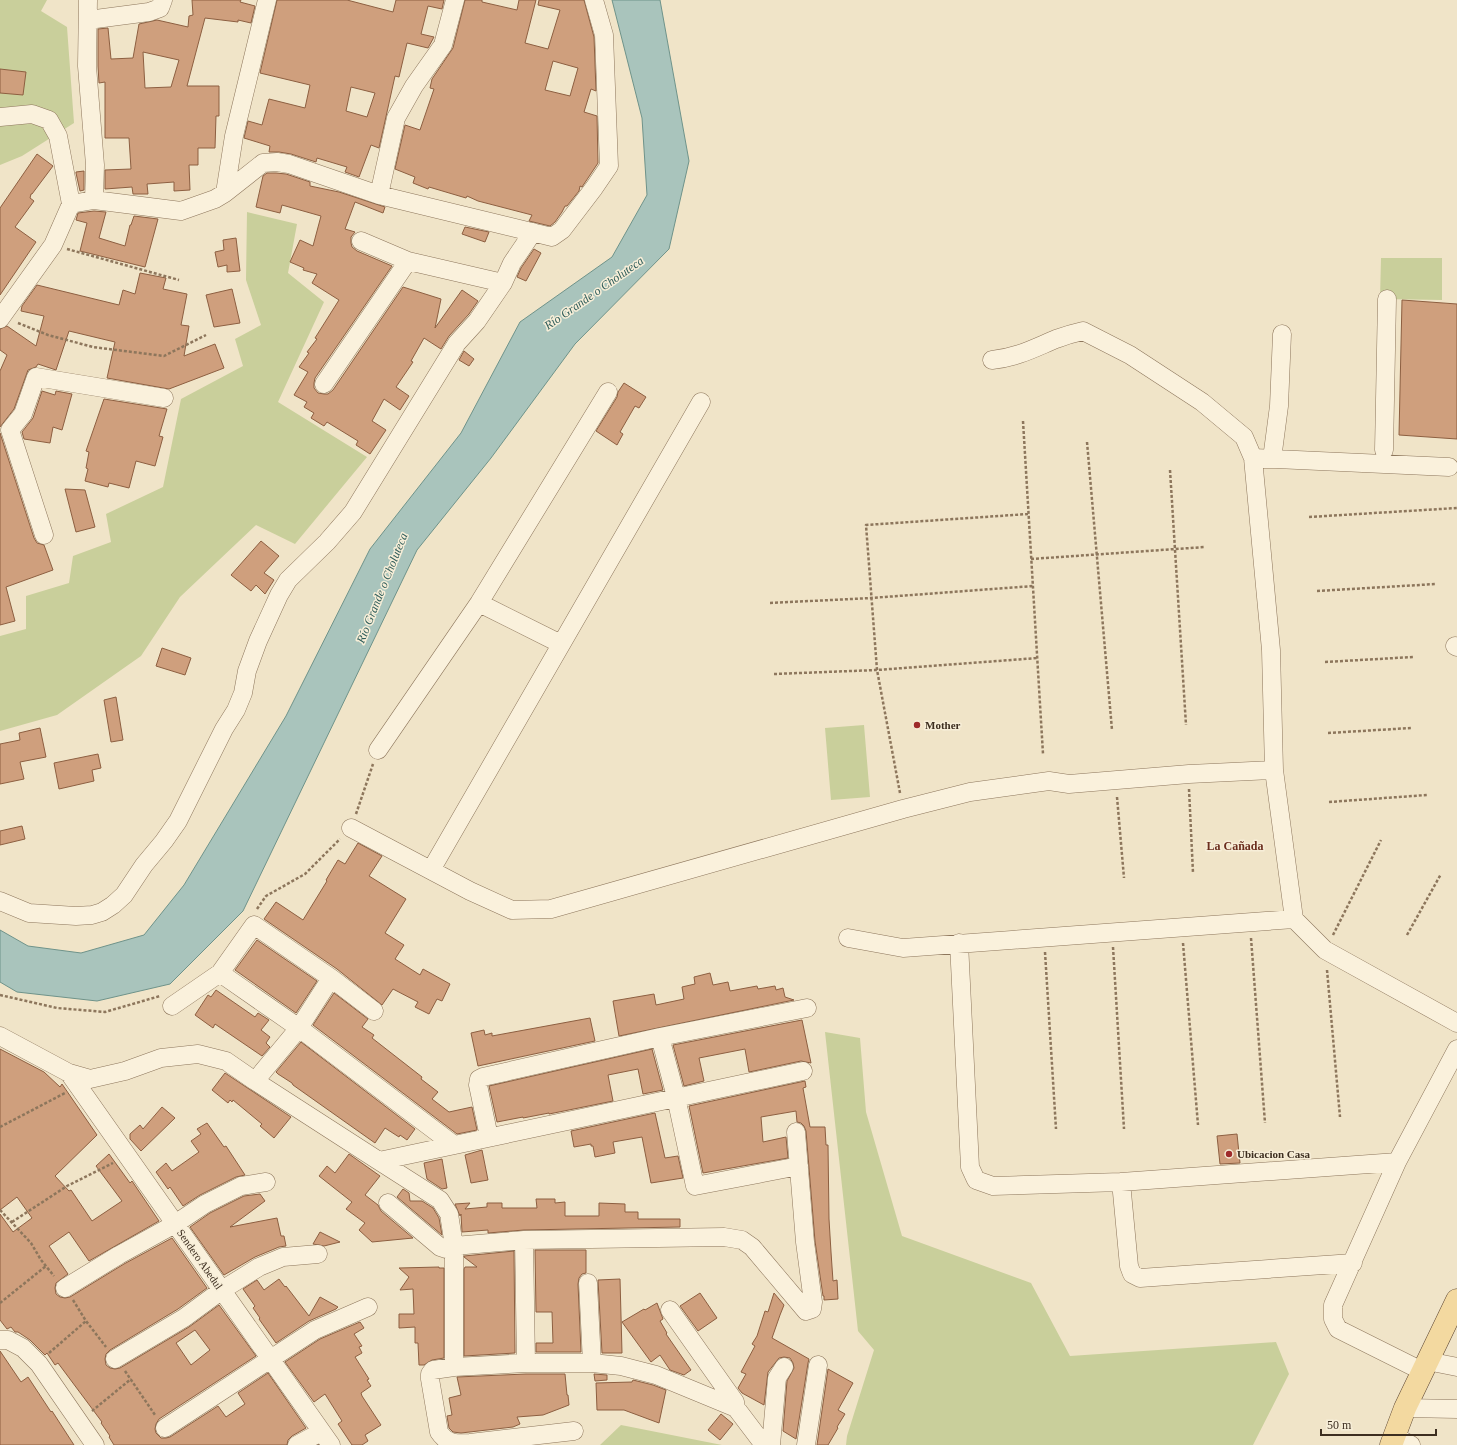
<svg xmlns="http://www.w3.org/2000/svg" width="1457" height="1445" font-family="Georgia,serif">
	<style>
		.green { fill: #c9cf9b }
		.water { fill: #a9c4bc; stroke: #6f938a }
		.building { fill: #cf9f7d; stroke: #8d5f41; fill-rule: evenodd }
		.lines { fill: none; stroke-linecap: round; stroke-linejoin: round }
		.minor-casing { stroke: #8d765c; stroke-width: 19 }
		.major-casing { stroke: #5b4430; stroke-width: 23 }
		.path { stroke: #8d765c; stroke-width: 2.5; stroke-dasharray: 3 2; stroke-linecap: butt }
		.minor { stroke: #faf1dc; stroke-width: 18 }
		.major { stroke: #f3d9a0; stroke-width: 22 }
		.poi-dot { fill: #9e2a2b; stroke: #f7eed8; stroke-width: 1.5 }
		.labels { text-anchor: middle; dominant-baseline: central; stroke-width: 3; stroke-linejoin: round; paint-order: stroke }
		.poi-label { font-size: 11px; font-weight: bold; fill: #3d2e20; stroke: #f7eed8; text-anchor: start }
		.street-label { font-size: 11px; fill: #3d2e20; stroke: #f7eed8 }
		.water-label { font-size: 12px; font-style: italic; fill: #2f5d5a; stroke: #f7eed8 }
		.neighbourhood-label { font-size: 12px; font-weight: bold; fill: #6b2e1e; stroke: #f7eed8 }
	</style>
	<rect width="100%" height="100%" fill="#f0e4c8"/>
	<path class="green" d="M0 0H47L41 11 67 27 74 123 22 156 0 165Z
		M247 212 297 224 288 273 324 302 278 402 367 457 295 544 256 525 180 597 141 656 57 715 0 731V636L26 629V596L69 583 73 556 111 542 106 514 163 487 181 399 243 366 235 339 261 325 246 280Z
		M1381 258H1442V300L1380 299Z
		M864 725 870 797 831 800 825 728Z
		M825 1032 860 1038 866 1112 902 1236 1031 1283 1070 1356 1276 1342 1289 1374 1253 1445H846L847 1436 874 1350 858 1331Z
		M621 1425 722 1445H600Z"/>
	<path class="water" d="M612 0H660L689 161 669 249 575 344 491 458 417 550 243 911 170 984 97 1001 17 992 0 982V930L28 946 81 953 144 935 184 885 286 716 370 549 461 433 520 322 612 257 647 195 642 118Z"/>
	<path class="building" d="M192 0H241L240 2 255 6 251 23 238 20V22L205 18 187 86H219V116H216L215 148H198V165H189L190 190 174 191V182L147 184 148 194H133L132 187 105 189V170L131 169 129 138H105V82L99 83 98 66V29L108 28 111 59 133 58 139 24 157 20 188 27 189 16 193 15ZM143 52 179 60 171 87 145 88Z
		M277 0H347L393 12 396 0H444L442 9 428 6 421 34 434 37 428 48 407 43 399 77 395 76 379 148 371 145 359 177 345 172 347 167 317 158 316 162 291 154 279 152H269L270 146 244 138 248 121 262 125 269 99 305 108 310 85 260 73ZM351 87 375 93 367 117 346 111Z
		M465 0H482V2L517 10 519 0H536L525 43 548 49 560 10 538 5 539 0H584L594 37 596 91 591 89 584 112 597 116 598 163 582 187 580 186 579 191 567 206H565L562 212 555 222 550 226 529 221 532 215 478 201 467 196 466 198 429 187 428 189 413 183 415 177 395 169 405 125 420 130 434 89 430 88 432 79 453 48ZM553 61 578 68 570 96 545 90Z
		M0 69 26 72 23 95 0 93Z
		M37 154 53 166 32 194H31L30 198 34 201 15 227 36 242 0 295V208Z
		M84 171V190L80 191 76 173V172Z
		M267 173H276L286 174 310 182V186L339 192 385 207 383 213 355 202 345 229 355 232 351 237V243L352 247 357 251 392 266 315 378 314 383V388L318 393 324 394H328L333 390 403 287 441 299 435 328 462 290 478 301 469 314 449 336 441 349 424 338 411 361 413 362 396 387 409 396 400 410 384 399 372 421 386 430 370 454 356 445 358 441 327 422 324 426 311 418 314 413 304 407 307 402 294 395 308 372 299 367 309 353 307 352 317 339 315 338 339 300 312 283 317 274 303 270 304 268 290 262 300 240 313 246 321 216 282 205 280 213 256 207 263 176Z
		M94 211 106 212 99 238 125 246 130 225H131L134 216 158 219 145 267 80 251 87 223 76 220 78 213Z
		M465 227 489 232 485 242 462 234Z
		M236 238 240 271 227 272V265L218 267 215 252 224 250 223 240Z
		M534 249 541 253 526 281 517 277 521 268Z
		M140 273 166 278 163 289 187 294 181 325 189 326 184 356 215 344 224 368 169 389 107 378 115 342 69 331 56 370 38 364 36 367 28 370 14 409 0 427V371L7 355 0 350V329L7 326 36 346 44 316 21 311 22 306 37 285 119 305 123 290 135 294Z
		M232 289 240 323 214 327 206 295Z
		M1402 300 1457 304V439L1399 435Z
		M464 351 474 359 469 366 459 360Z
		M624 383 646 397 639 408 635 406 620 432 623 434 617 445 596 431 617 397 618 392Z
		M42 391 55 395 56 391 72 394 62 430 53 427 50 443 24 439 22 432 33 418Z
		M104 399 167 409 159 436 163 437 155 466 136 461 129 488 109 483 108 487 85 481 88 469 86 468 89 452 86 451Z
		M0 433 34 538 37 543 44 545 53 570 6 587 15 621 0 625Z
		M65 489 85 490 95 527 76 532Z
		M261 541 279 556 264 573 274 580 265 594 256 585 251 591 231 575Z
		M162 648 191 658 185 675 156 666Z
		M116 697 123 740 111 742 104 700Z
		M40 728 46 757 20 762 24 779 0 784V744L20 740 19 733Z
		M98 754 101 768 92 770 94 781 59 789 54 763Z
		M22 826 25 839 0 845V831Z
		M358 843 382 856 369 876 406 899 385 933 404 945 395 959 420 975 423 969 450 984 442 1001 437 999 429 1014 415 1007 418 1002 393 989 382 1005 337 969 264 919 276 902 303 920 327 881 326 880 338 860 345 864Z
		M257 940 317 981 296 1013 235 970Z
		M710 973 713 985 728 982 730 991 757 986 758 989 775 986 776 990 783 988 785 997 794 1000 619 1036 613 1001 654 994 656 1005 684 999 682 987 695 984 694 977Z
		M216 990 255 1017 258 1013 269 1020 261 1030 270 1037 266 1043 270 1047 262 1056 215 1024 213 1028 195 1015 208 995 211 997Z
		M334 993 368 1019 362 1027 374 1035 372 1038 422 1077 421 1079 438 1092 432 1099 449 1112 472 1107 477 1130 457 1134 313 1025Z
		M590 1018 595 1041 478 1066 471 1033 484 1030 485 1035 492 1033V1036Z
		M802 1020 811 1063 801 1061 749 1072 745 1049 699 1058 704 1081 684 1086 673 1045Z
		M301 1042 415 1129 407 1140 400 1135 399 1137 385 1128 375 1143 293 1085 292 1083 278 1074 276 1072Z
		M0 1049 44 1072 60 1087 62 1084 97 1135 55 1176 69 1191 71 1190 92 1221 122 1201 96 1166 109 1154 130 1183 132 1181 159 1221 89 1261 69 1232 49 1246 68 1274 56 1283 55 1288 56 1294 60 1297 65 1298 70 1297 124 1264 172 1238 207 1288 178 1309 110 1350 106 1354 105 1359 106 1365 110 1368 115 1369 120 1368 189 1327 219 1305 256 1356 159 1419 156 1424 155 1429 156 1433 161 1438H166L170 1437 218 1406 226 1417 245 1404 238 1393 268 1373 306 1428 292 1436 288 1440 287 1445H114L109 1437 110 1436 101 1423 102 1422 58 1363 55 1365 47 1353 45 1355 30 1340 18 1332H15L11 1327 7 1329 0 1320V1214L13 1232 32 1218 17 1197 0 1210ZM195 1330 210 1350 191 1365 176 1343Z
		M652 1049 663 1090 643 1094 638 1069 608 1075 613 1101 549 1114V1113L523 1118V1117L497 1122 489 1086Z
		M225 1073 291 1117 274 1138 260 1126 262 1124 233 1100 232 1102 230 1100 228 1103 212 1090Z
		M805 1081 806 1087 803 1088 810 1127H825L826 1145H828L829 1219 831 1252 833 1281 837 1280 838 1299 824 1300V1296H823L815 1241 806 1131 804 1126 801 1123 797 1122 796 1111 761 1117 763 1142 786 1137 788 1158 703 1173 689 1106Z
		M162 1107 175 1118 141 1151 130 1139V1134L140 1125 143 1129Z
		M655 1113 665 1158 678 1156 683 1178 651 1183 642 1137 613 1142 615 1153 595 1157 593 1146H591V1144L574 1147 571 1131Z
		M207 1123 224 1147 226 1146 245 1175 236 1177 200 1195 183 1206 170 1187 168 1189 156 1172 166 1163 172 1171 199 1152 191 1141 201 1134 197 1129Z
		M1237 1134 1240 1163 1220 1164 1217 1136Z
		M482 1150 488 1180 471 1183 465 1155Z
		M349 1154 380 1176 365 1195 378 1205 381 1211 413 1238 372 1242 359 1230 365 1223 346 1209 352 1202 319 1176 327 1166 335 1173Z
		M442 1159 447 1188 442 1189 427 1179 424 1163Z
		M403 1189 409 1193 410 1201H422L433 1208 439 1218 442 1235 397 1197Z
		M260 1194 265 1201 230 1227 277 1218 281 1236H284L286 1246 279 1247 255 1257 224 1275 190 1227 210 1213 244 1196Z
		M536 1199H555V1203L565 1202V1216H599V1203L625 1204V1212H638V1219H680V1227L524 1230 488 1233V1230L462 1232 461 1214 460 1216 455 1204 470 1203 465 1209 487 1207V1203H502V1208H537Z
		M320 1232 340 1242 324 1246 313 1244Z
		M535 1250H586V1273L582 1274 579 1278 578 1284 581 1352H536V1343H553L552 1312H536Z
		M514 1251 515 1353 464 1356V1269L465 1267H477L464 1257V1256Z
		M439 1267V1268H444V1358L432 1360 424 1365H419L418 1343H415V1327L399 1328V1314H414L413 1289 400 1290 409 1277 399 1268Z
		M279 1279 285 1287 286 1286 309 1316 320 1297 338 1307 336 1309 309 1321 276 1343 259 1319 260 1318 253 1308 255 1306 243 1289 257 1280 264 1290Z
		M620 1279 622 1353H602L598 1280Z
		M700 1293 717 1318 698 1331 680 1306Z
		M774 1293 784 1305 780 1315 772 1338 809 1359 808 1363 796 1439 783 1431 787 1381 794 1368 793 1363 790 1358 784 1357 779 1358 768 1372 764 1405 742 1393 738 1388 746 1374 741 1372 755 1346 752 1344 757 1336 765 1311 768 1312Z
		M657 1303 663 1319 660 1321 667 1333 666 1334 691 1370 684 1375 670 1370 660 1355 651 1362 622 1322 644 1309 645 1310Z
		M360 1322 364 1328 354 1334 362 1346 359 1347 362 1353 355 1357 369 1379 367 1380 371 1386 361 1393 362 1396 381 1425 365 1435 368 1441 362 1445H352L338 1424 342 1421 325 1394 314 1402 285 1362 320 1339Z
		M0 1351 21 1382 28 1377 51 1412 52 1411 74 1445H0Z
		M828 1369 853 1383 838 1410 845 1414 837 1427 838 1428 828 1445H817Z
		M526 1374H565L567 1395H568L569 1405 543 1415 517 1417 520 1424 513 1427 461 1433 453 1432 449 1428 447 1416 452 1415 449 1398 461 1395 457 1377Z
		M594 1374 607 1375V1380L595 1381Z
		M633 1380 653 1385 666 1390 659 1423 624 1410H597L596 1383 632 1382Z
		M721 1414 733 1424 720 1440 708 1430Z"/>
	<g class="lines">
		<g class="minor-casing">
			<path id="minor" d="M88 0 87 66 95 165 94 200
				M88 20 149 12 160 8 163 0
				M0 117 32 114 49 120 58 136 71 204 53 245 0 319
				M225 193 234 136 267 0
				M379 195 396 118 414 86 443 45 455 0
				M71 204 94 200 181 211 215 199 225 193 263 163 277 162 289 164 379 195 552 237 562 230 594 188 609 166 604 35 594 0
				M361 241 408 261 503 283
				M992 360C1018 357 1032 349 1056 339 1064 336 1074 333 1083 331L1130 355 1202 402 1244 437 1253 458 1271 650 1274 770 1294 919 1325 950 1457 1023
				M324 384 408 261
				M10 430 23 414 36 377 164 398
				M10 430 44 535
				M1384 450 1387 299
				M1253 458 1449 467
				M1272 459 1279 406 1282 334
				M479 603 561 644
				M1455 646 1457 647
				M378 750 479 603 608 392
				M351 828 470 891 512 910 551 909 903 809 970 792 1049 781 1069 784 1189 774 1274 770
				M431 870 701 402
				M0 901 29 913 76 916 92 915 102 912 113 905 124 895 144 865 164 841 178 821 224 729 236 710 243 693 247 671 258 641 279 595 288 580 327 542 353 512 457 343 477 321 503 283 512 263 533 232
				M848 938 903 948 1294 919
				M959 943 970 1167 976 1180 993 1186 1121 1182 1397 1162
				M220 973 299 1028 454 1145
				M172 1006 220 973 254 925 331 978 374 1011
				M0 1036 69 1073 90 1079 125 1071 161 1058 198 1054 226 1061 255 1081 379 1161 803 1071
				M660 1037 676 1097 695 1186 799 1166
				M69 1073 331 1445
				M255 1081 299 1028 331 978
				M489 1137 478 1085 479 1079 483 1077 660 1037 807 1008
				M379 1161 440 1200 449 1214 454 1246V1367
				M1121 1182 1129 1266 1132 1274 1140 1278 1353 1263
				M388 1203 440 1247 446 1249 454 1246 524 1240 724 1237 742 1240 752 1247 806 1311 812 1309 813 1302 805 1242 796 1132
				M524 1240 526 1363
				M588 1283 592 1363
				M65 1288 119 1255 175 1224 205 1204 241 1186 266 1182
				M670 1310 735 1402 736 1408
				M0 1340H8L23 1348 39 1364 95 1445
				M115 1359 184 1318 222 1290 259 1267 283 1257 318 1254
				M1427 1361 1457 1367
				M1422 1371 1338 1329 1333 1319V1305L1397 1162 1457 1049
				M1405 1408 1457 1409
				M165 1428 315 1330 368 1307
				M574 1431 470 1443C456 1444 447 1444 439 1432L430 1379V1374L433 1370 454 1367 526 1363H592L621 1366 656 1375 736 1408 764 1445
				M1394 1436 1411 1445
				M297 1445 321 1432
				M771 1445 777 1378 784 1367
				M806 1445 818 1365"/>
		</g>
		<g class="major-casing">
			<path id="major" d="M1391 1445 1405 1408 1457 1300"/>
		</g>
		<path class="path" d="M67 249 179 280
			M18 323 48 335 93 347 164 356 206 335
			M1023 421 1043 754
			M1087 442 1112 730
			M1170 470 1186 725
			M1309 517 1457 508
			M1031 559 1205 547
			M1317 591 1436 584
			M770 603 871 598 1033 586
			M1325 662 1413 657
			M774 674 877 670 1037 658
			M1328 733 1411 728
			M1189 789 1193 873
			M900 793 877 670 866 525 1028 514
			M1117 797 1124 878
			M1329 802 1427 795
			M356 814 373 764
			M257 909 266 896 305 874 340 839
			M1333 935 1381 840
			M1407 935 1441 874
			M1251 938 1265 1123
			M1183 943 1198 1125
			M1113 947 1124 1129
			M1045 952 1056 1129
			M1327 970 1340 1117
			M0 995 57 1008 105 1012 160 996
			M0 1127 65 1093
			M0 1210 31 1243 41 1260 54 1276
			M12 1222 67 1186 113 1163
			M73 1300 86 1321 106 1347
			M0 1303 46 1266
			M49 1353 86 1321
			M125 1371 155 1415
			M92 1411 131 1379"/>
		<use href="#minor" class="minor"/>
		<use href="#major" class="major"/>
	</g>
	<g class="poi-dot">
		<circle cx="917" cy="725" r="4"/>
		<circle cx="1229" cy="1154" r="4"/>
	</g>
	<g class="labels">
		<g class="poi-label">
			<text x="925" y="725">Mother</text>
			<text x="1237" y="1154">Ubicacion Casa</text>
		</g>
		<g class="street-label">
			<text transform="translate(200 1259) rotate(55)">Sendero Abedul</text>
		</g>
		<g class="water-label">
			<text transform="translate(594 293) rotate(-35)">Río Grande o Choluteca</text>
			<text transform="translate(382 588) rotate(-68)">Río Grande o Choluteca</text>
		</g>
		<g class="neighbourhood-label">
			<text x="1235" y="846">La Cañada</text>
		</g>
	</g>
	<path d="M1321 1429v6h115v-6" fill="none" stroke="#3d2e20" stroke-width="2"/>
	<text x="1327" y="1429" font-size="12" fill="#3d2e20" stroke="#f7eed8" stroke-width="3" paint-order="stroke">50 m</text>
</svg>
